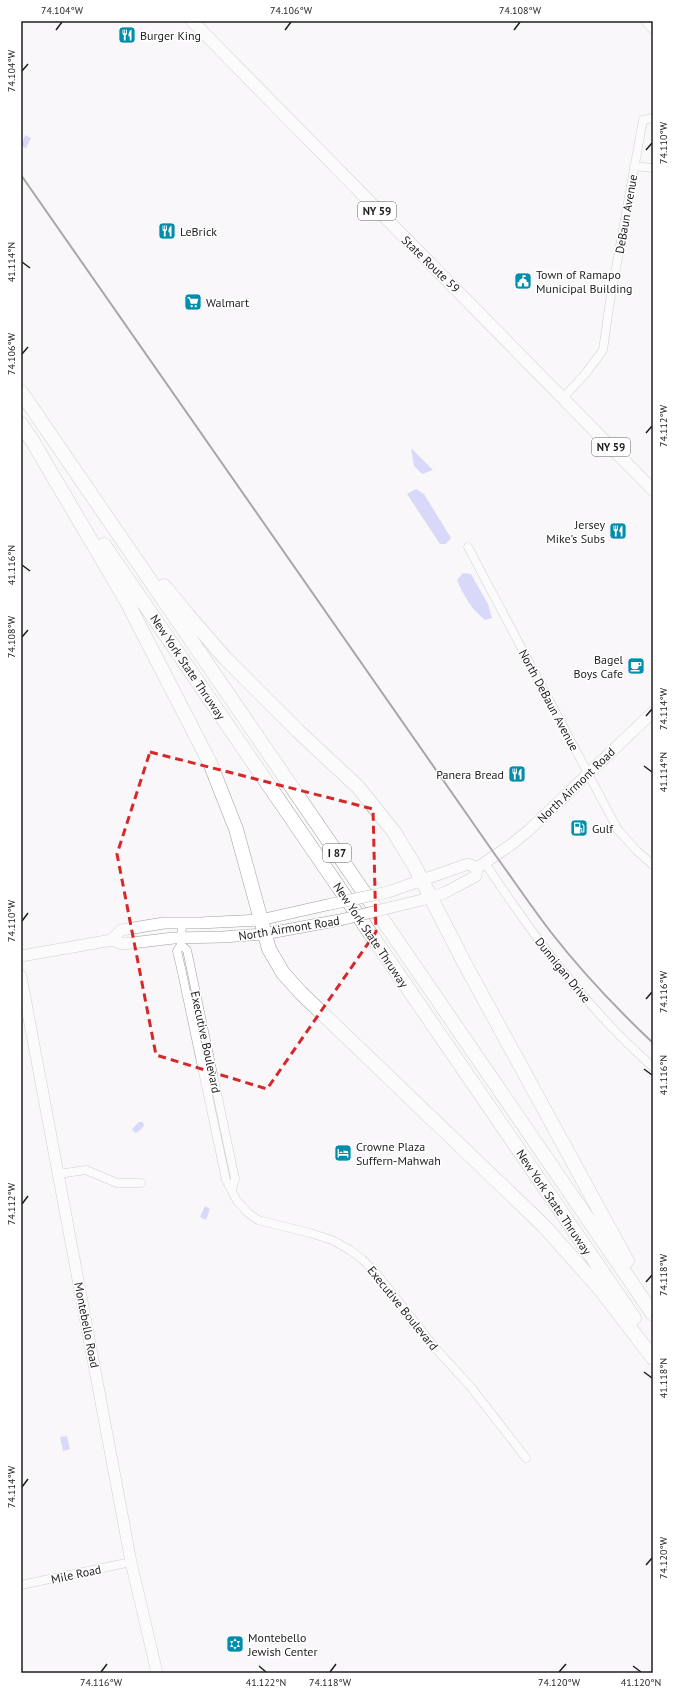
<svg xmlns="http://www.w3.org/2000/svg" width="674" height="1694" font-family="'PT Sans',sans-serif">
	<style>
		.water { fill: #b0b2f5 }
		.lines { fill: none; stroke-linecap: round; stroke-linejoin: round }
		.street-casing { stroke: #a09da0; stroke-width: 9 }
		.secondary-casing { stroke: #a09da0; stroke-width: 12 }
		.primary-casing { stroke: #a09da0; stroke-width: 13 }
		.highway-casing { stroke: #a09da0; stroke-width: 15 }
		.street { stroke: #fff; stroke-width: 8 }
		.secondary { stroke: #fff; stroke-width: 11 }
		.primary { stroke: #fff; stroke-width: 12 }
		.highway { stroke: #fff; stroke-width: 14 }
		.rail { stroke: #464446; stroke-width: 2 }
		.secondary-bridge-casing { stroke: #a09da0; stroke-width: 12; stroke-linecap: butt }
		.secondary-bridge { stroke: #fff; stroke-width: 11 }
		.marked { fill: none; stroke: #d62828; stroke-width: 3; stroke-dasharray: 8 5; stroke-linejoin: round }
		.ticks { fill: none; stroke: #1f1e1f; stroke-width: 1.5 }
		.labels { text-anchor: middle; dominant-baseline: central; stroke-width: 3; stroke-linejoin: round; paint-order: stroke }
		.shield { fill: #fff; stroke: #626262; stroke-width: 1 }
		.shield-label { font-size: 11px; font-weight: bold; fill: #1f1e1f }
		.poi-label { font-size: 12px; fill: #1f1e1f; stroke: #fff; text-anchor: start }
		.street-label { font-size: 12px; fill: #1f1e1f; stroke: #fff }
		.neatline { fill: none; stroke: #1f1e1f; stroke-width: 1.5 }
		.ticks-label { font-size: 10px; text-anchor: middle; fill: #1f1e1f }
	</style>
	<rect width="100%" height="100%" fill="#faf7fa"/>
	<path class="water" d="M25 135 31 138 26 148 21 146Z
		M411 448 433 470 422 474 414 466Z
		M416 489 424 494 451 538 446 544H440L407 494Z
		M463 573 471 574 488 604 492 618 485 620C472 610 463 595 457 580Z
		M139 1122H143L144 1126 138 1132 135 1133 132 1129Z
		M205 1206 210 1209 206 1220 200 1217Z
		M67 1436 70 1449 63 1451 60 1437Z"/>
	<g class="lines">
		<g class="street-casing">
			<path id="street" d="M645 21 653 30
				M634 166 653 168
				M563 398 586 373 603 350 610 301 643 120 653 118
				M468 547 618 830 637 851 653 865
				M485 863C534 937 586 1008 653 1067
				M182 923 181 945 177 951 181 968 226 1180 237 1201 248 1213 258 1220 310 1233 332 1240 350 1250 362 1259 376 1273 436 1349 470 1386 526 1458
				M181 945 187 950 235 1179 232 1189
				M58 1174 86 1170 117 1183H141
				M21 1585 131 1562"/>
		</g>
		<g class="secondary-casing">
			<path id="secondary" d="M388 892 468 864 477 868
				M393 907 430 898 446 892 476 876 477 868 512 844 528 831 653 712
				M112 940 121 930 164 923H199L260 920 331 904
				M21 956 112 940 123 944 174 938 223 937 264 934 340 920
				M21 976 131 1562 157 1673"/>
		</g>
		<g class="primary-casing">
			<path id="primary" d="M192 21 653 490"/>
		</g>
		<g class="highway-casing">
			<path id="highway" d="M21 392 653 1314
				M21 424 35 445
				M30 437 126 600 210 763 236 829 269 949 283 973 301 993 545 1227 600 1289 653 1358
				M104 545 634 1318
				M164 586 187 614 225 658 298 731 358 787 394 832 414 865 466 966 627 1261"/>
		</g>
		<use href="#street" class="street"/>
		<use href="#secondary" class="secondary"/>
		<use href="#primary" class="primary"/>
		<use href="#highway" class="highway"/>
		<path class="rail" d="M21 175 496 856C514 881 531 906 550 931 581 971 616 1008 653 1043"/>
		<g class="secondary-bridge-casing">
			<path id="secondary-bridge" d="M331 904 388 892
				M340 920 393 907"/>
		</g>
		<use href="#secondary-bridge" class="secondary-bridge"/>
	</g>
	<path d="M0 0H674V1694H0ZM150 752 373 809 376 932 267 1089 156 1055 117 854Z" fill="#faf7fa" fill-opacity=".55" fill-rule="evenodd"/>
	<path class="marked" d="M150 752 373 809 376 932 267 1089 156 1055 117 854Z"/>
	<path class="ticks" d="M56 30 62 22M285 30 291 22M514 30 520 22M22 71 28 64M646 150 652 143M22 262 30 268M22 354 28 347M646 433 652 426M22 565 30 571M22 637 28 630M646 716 652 709M644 766 652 772M22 921 28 913M646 999 652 992M644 1069 652 1075M22 1204 28 1196M646 1282 652 1275M644 1372 652 1378M22 1487 28 1479M646 1565 652 1558M259 1666 266 1672M633 1666 641 1672M101 1672 107 1664M330 1672 336 1664M559 1672 566 1664"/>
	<defs>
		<g id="restaurant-square" transform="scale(0.9)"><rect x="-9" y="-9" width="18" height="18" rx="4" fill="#008eab" stroke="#fff"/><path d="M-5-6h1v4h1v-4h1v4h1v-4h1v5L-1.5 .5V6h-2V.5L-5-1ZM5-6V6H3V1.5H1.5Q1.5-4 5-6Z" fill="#fff"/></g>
		<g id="civic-square" transform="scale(0.9)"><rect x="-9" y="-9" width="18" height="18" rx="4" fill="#008eab" stroke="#fff"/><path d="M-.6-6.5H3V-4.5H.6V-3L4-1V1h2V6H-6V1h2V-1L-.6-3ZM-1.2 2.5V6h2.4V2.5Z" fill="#fff"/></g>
		<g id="supermarket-square" transform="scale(0.9)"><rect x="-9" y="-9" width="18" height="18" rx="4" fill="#008eab" stroke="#fff"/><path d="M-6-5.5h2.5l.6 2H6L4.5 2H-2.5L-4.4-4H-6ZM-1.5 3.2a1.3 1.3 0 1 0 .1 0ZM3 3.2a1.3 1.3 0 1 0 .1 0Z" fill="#fff"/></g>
		<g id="cafe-square" transform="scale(0.9)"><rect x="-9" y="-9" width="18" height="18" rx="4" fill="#008eab" stroke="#fff"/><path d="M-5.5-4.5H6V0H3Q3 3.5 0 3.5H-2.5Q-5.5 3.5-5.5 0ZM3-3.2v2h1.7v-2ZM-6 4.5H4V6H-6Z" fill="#fff"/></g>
		<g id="fuel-square" transform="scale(0.9)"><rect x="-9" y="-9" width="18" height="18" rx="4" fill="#008eab" stroke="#fff"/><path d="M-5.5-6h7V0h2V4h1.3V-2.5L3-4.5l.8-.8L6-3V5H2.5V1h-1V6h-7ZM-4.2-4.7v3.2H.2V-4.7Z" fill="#fff"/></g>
		<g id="hotel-square" transform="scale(0.9)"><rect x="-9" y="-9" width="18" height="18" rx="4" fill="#008eab" stroke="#fff"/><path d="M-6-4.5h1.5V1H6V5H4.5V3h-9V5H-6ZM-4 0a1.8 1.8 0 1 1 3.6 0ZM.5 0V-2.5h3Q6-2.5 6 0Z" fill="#fff"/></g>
		<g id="synagogue-square" transform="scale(0.9)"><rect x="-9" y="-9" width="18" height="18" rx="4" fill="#008eab" stroke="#fff"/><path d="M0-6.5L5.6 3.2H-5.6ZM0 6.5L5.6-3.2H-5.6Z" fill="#fff"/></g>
	</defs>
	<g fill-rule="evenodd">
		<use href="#restaurant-square" x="127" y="35"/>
		<use href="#restaurant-square" x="167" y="231"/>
		<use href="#civic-square" x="523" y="281"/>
		<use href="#supermarket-square" x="193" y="302"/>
		<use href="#restaurant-square" x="618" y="531"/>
		<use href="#cafe-square" x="636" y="666"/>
		<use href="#restaurant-square" x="517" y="774"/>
		<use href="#fuel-square" x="579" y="828"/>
		<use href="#hotel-square" x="343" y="1153"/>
		<use href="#synagogue-square" x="235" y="1644"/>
	</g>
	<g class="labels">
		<g class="shield">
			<rect x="358" y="202" width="38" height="18" rx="3"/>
			<rect x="592" y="438" width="38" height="18" rx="3"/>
			<rect x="323" y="844" width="28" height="18" rx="3"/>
		</g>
		<g class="shield-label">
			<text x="377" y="211">NY 59</text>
			<text x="611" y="447">NY 59</text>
			<text x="337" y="853">I 87</text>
		</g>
		<g class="poi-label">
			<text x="140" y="35">Burger King</text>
			<text x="180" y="231">LeBrick</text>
			<text x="536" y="274">Town of Ramapo<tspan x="536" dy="14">Municipal Building</tspan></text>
			<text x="206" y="302">Walmart</text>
			<text x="605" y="524" text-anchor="end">Jersey<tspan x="605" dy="14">Mike's Subs</tspan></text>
			<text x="623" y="659" text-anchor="end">Bagel<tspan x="623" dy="14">Boys Cafe</tspan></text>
			<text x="504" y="774" text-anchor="end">Panera Bread</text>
			<text x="592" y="828">Gulf</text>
			<text x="356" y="1146">Crowne Plaza<tspan x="356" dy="14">Suffern-Mahwah</tspan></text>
			<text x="248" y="1637">Montebello<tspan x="248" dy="14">Jewish Center</tspan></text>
		</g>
		<g class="street-label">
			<text transform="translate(626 214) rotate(-80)">DeBaun Avenue</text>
			<text transform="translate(431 264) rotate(44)">State Route 59</text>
			<text transform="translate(188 667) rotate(56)">New York State Thruway</text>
			<text transform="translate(549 700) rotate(62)">North DeBaun Avenue</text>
			<text transform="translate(576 785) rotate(-44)">North Airmont Road</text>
			<text transform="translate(289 928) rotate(-9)">North Airmont Road</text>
			<text transform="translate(371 935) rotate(56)">New York State Thruway</text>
			<text transform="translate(563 970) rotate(51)">Dunnigan Drive</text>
			<text transform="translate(206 1042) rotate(78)">Executive Boulevard</text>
			<text transform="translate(554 1202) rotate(56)">New York State Thruway</text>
			<text transform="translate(403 1308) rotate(51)">Executive Boulevard</text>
			<text transform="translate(87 1325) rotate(79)">Montebello Road</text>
			<text transform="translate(76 1574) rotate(-12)">Mile Road</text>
		</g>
	</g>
	<rect width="674" height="1694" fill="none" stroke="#ffffff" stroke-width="44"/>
	<rect x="22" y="22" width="630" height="1650" class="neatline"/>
	<g class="ticks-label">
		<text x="62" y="14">74.104°W</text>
		<text x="291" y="14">74.106°W</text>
		<text x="520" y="14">74.108°W</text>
		<text transform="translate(11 71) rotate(-90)" y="4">74.104°W</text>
		<text transform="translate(663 143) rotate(-90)" y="4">74.110°W</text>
		<text transform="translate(11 262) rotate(-90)" y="4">41.114°N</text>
		<text transform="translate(11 354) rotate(-90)" y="4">74.106°W</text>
		<text transform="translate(663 426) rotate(-90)" y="4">74.112°W</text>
		<text transform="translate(11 565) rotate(-90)" y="4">41.116°N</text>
		<text transform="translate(11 637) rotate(-90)" y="4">74.108°W</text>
		<text transform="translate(663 709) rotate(-90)" y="4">74.114°W</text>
		<text transform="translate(663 772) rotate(-90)" y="4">41.114°N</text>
		<text transform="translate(11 921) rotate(-90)" y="4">74.110°W</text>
		<text transform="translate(663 992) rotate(-90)" y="4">74.116°W</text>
		<text transform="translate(663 1075) rotate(-90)" y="4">41.116°N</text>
		<text transform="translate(11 1204) rotate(-90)" y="4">74.112°W</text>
		<text transform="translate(663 1275) rotate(-90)" y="4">74.118°W</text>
		<text transform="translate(663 1378) rotate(-90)" y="4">41.118°N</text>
		<text transform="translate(11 1487) rotate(-90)" y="4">74.114°W</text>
		<text transform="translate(663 1558) rotate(-90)" y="4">74.120°W</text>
		<text x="101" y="1686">74.116°W</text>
		<text x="266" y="1686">41.122°N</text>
		<text x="330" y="1686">74.118°W</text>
		<text x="559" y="1686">74.120°W</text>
		<text x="641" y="1686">41.120°N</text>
	</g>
</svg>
